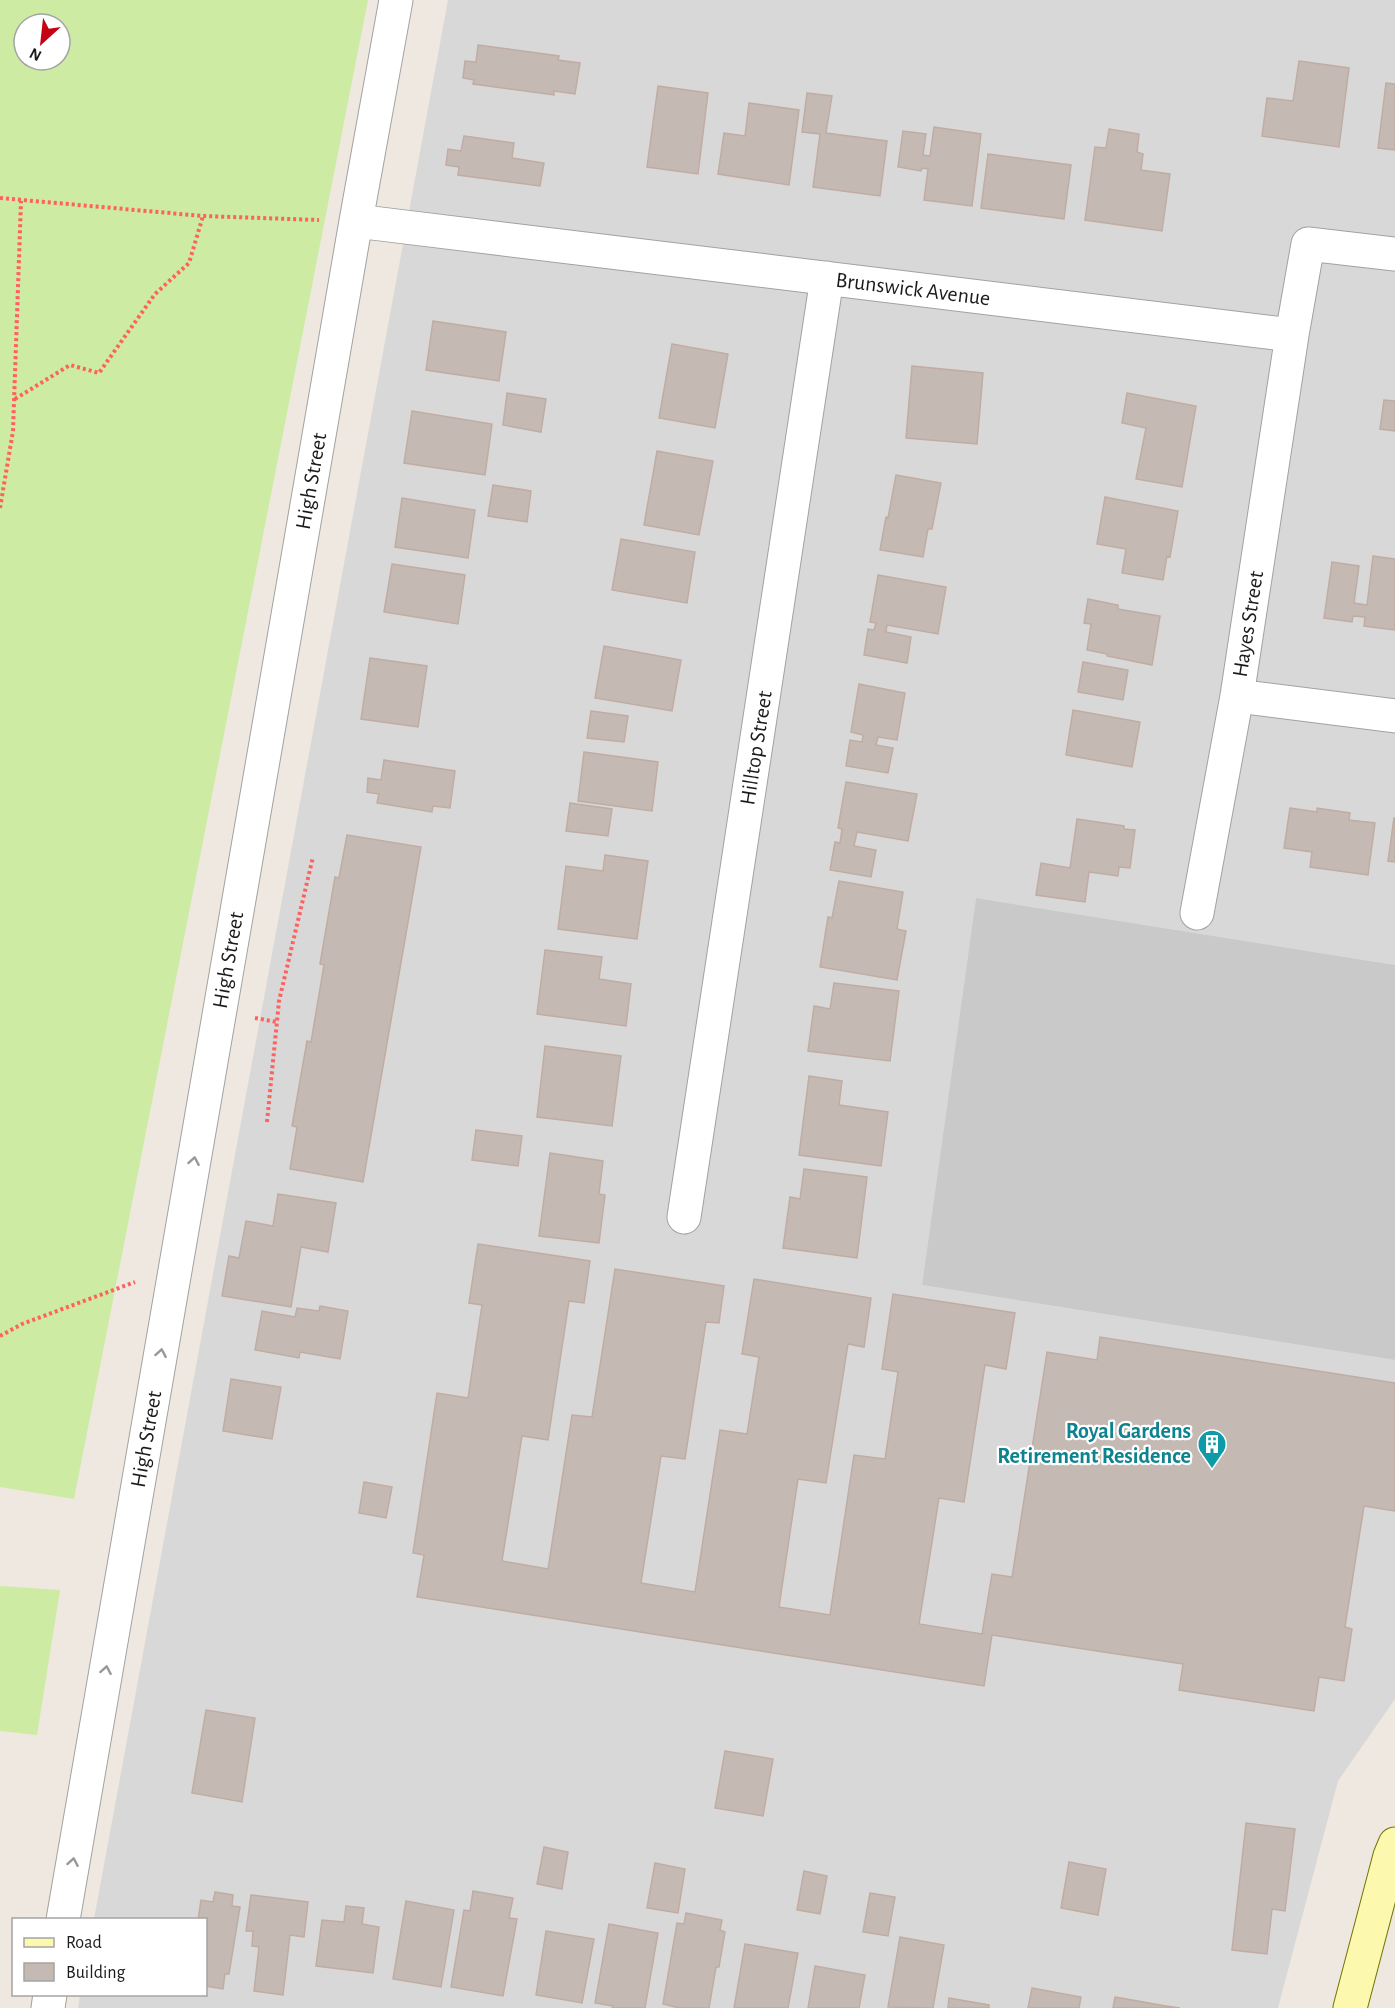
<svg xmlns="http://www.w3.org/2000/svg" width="1395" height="2008" font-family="'Alegreya Sans',sans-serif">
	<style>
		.residential { fill: #d9d8d8 }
		.religious { fill: #c9c9c9 }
		.grass { fill: #cdeba2; fill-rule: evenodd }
		.building { fill: #c5b9b3; stroke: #c0aca2; stroke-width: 1.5 }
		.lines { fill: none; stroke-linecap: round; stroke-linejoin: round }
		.minor-casing { stroke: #a2a2a2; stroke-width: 35 }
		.secondary-casing { stroke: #737400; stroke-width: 35 }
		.path { stroke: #ff615f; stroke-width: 4; stroke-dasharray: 3 3; stroke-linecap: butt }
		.minor { stroke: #fff; stroke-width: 33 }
		.secondary { stroke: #fcf9af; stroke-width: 33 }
		.oneway { stroke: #989898 }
		.labels { text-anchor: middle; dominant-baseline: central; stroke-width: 4.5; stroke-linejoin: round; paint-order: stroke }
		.street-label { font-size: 22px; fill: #1b1b1b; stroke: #fff }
		.culture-label { font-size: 22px; font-weight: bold; fill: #0d838f; stroke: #fff; text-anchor: end }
	</style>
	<rect width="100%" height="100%" fill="#eee8e0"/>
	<path class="residential" d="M448 0H1395V965L976 898 922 1285 1395 1360V1699L1338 1781 1278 2008H78L80 1995 206 1994V1920L94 1919Z"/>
	<path class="religious" d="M976 898 1395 965V1360L922 1285Z"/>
	<path class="grass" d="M0 0H368L74 1499 0 1487ZM24 24H60V60H24Z
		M0 1586 60 1590 37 1735 0 1731Z"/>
	<path class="building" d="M478 45 559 56 558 60 580 63 575 94 554 91V95L473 84 474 80 463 78 465 61 476 62Z
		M1299 61 1349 68 1339 147 1262 136 1267 98 1293 101Z
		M1386 83 1395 84V150L1378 148Z
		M658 86 708 93 698 174 647 167Z
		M807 93 832 96 826 133 887 141 880 196 813 187 820 134 802 132Z
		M749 103 799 110 789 185 718 174 724 133 745 136Z
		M934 127 981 134 972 206 924 200 928 169 922 168 921 171 898 167 903 131 926 134 923 155 930 156Z
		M1109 129 1139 134 1137 152 1143 154 1141 170 1170 174 1162 231 1085 220 1095 147 1106 148Z
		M464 136 514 143 512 158 544 163 540 186 458 175 459 167 446 165 448 149 461 151Z
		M988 154 1071 165 1064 219 981 208Z
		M433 321 506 332 499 381 426 370Z
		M672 344 728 354 715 428 659 418Z
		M912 366 983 373 977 444 906 438Z
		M507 393 546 399 541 432 503 425Z
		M1127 393 1196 406 1182 487 1136 479 1146 428 1122 423Z
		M1384 400 1395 401V431L1380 429Z
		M412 411 492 424 485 475 404 463Z
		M657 451 713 461 699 535 644 525Z
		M896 475 941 483 932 529H928L923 557 880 550 886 517 888 518Z
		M493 485 531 491 527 522 488 516Z
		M1105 497 1178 511 1170 557 1167 556 1163 580 1122 573 1126 549 1097 544Z
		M402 498 475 510 468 558 395 547Z
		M621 539 695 552 687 603 612 590Z
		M1373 556 1395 559V630L1364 626 1365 617 1353 616 1352 622 1324 618 1332 562 1359 566 1354 603 1367 605Z
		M392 564 465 575 458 624 384 612Z
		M878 575 946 587 938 634 887 625 886 632 911 637 907 663 864 655 868 629 874 630 876 623 870 622Z
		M1088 599 1118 605V609L1160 616 1152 665 1107 656V654L1087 650 1091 624 1084 623Z
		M604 646 681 660 672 711 595 698Z
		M370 658 427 666 418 727 361 719Z
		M1083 662 1128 670 1123 700 1078 692Z
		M859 684 905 693 897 740 878 737 876 745 893 748 888 773 846 766 850 740 862 742 863 735 851 732Z
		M1073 710 1140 722 1132 767 1066 755Z
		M591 711 628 716 624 742 587 738Z
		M584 752 658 762 652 811 578 801Z
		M384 760 455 771 450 808 433 806 432 812 377 803 379 794 367 792 368 778 381 780Z
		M846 782 917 794 908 841 857 832 854 846 876 850 871 877 830 870 835 842 840 843 842 829 838 828Z
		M570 803 612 809 608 836 566 831Z
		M1290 808 1317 812V808L1350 813 1349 820 1375 823 1368 875 1310 867 1312 852 1284 848Z
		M1394 818H1395V862L1388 861Z
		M1077 819 1124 826V829L1135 830 1130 868 1119 867 1118 876 1089 872 1085 902 1036 895 1041 863 1070 868Z
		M347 835 421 847 363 1182 290 1169 297 1127 292 1126 307 1041 311 1042 324 965 320 964 335 877 339 878Z
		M605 855 648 861 637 939 558 929 566 866 603 871Z
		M839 881 903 892 897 929 906 931 897 980 820 967 828 917 832 918Z
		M545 950 602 957 599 979 631 984 626 1026 537 1014Z
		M834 983 899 991 890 1061 808 1051 814 1006 830 1009Z
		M545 1046 621 1056 612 1126 537 1117Z
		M809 1076 842 1081 839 1105 888 1112 881 1166 799 1155Z
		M476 1130 522 1136 518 1166 472 1160Z
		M550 1153 603 1161 599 1194 605 1195 599 1243 539 1236Z
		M804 1169 867 1177 857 1258 783 1248 790 1197 800 1199Z
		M278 1194 336 1203 328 1252 301 1247 291 1307 222 1296 229 1256 239 1258 246 1221 273 1226Z
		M478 1244 590 1261 584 1303 569 1301 548 1440 522 1436 502 1561 548 1569 572 1415 592 1417 615 1269 724 1286 719 1323 706 1322 685 1459 661 1456 641 1583 695 1592 720 1430 747 1434 759 1357 742 1354 754 1279 871 1298 864 1347 848 1344 826 1483 798 1479 779 1607 830 1615 854 1455 885 1459 898 1372 882 1369 893 1294 1015 1313 1006 1369 985 1365 964 1502 939 1498 919 1624 982 1634 992 1574 1012 1577 1047 1352 1097 1360 1100 1337 1395 1383V1511L1364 1506 1345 1627 1352 1629 1344 1681 1319 1677 1314 1711 1179 1690 1183 1664 992 1635 984 1686 417 1597 424 1555 413 1553 437 1393 468 1398 482 1305 469 1303Z
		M320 1306 348 1311 340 1359 300 1352 299 1358 255 1350 262 1311 295 1317 297 1308 319 1311Z
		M231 1379 281 1387 272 1439 223 1431Z
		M364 1482 392 1487 386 1518 359 1513Z
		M206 1710 255 1718 242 1802 192 1793Z
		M725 1751 773 1759 763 1816 715 1808Z
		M1246 1823 1295 1829 1285 1911 1272 1909 1267 1954 1232 1950Z
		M544 1847 568 1852 562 1889 537 1884Z
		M1069 1862 1106 1869 1098 1915 1061 1908Z
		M655 1863 685 1869 678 1913 647 1908Z
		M804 1871 827 1876 820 1914 797 1910Z
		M473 1891 513 1898 509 1918 517 1919 503 1996 451 1987 464 1910 470 1911Z
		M215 1892 233 1895 232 1906 240 1907 229 1974H225L223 1989 206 1986V1920H198L201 1900 213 1902Z
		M870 1893 895 1897 888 1936 863 1932Z
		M251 1895 308 1902 304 1937 290 1935 283 1995 254 1991 259 1947 252 1946 253 1931H246Z
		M406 1901 454 1910 441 1987 393 1979Z
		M346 1906 364 1908 362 1924 379 1927 373 1973 316 1966 322 1920 344 1922Z
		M686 1913 722 1920 720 1930 725 1932 719 1967H716L709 2008H679L663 2004 677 1923 684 1924Z
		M609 1924 658 1933 645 2008H612L613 2006 595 2003Z
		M546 1931 594 1939 582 2003 536 1995Z
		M900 1937 944 1945 933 2008 888 2007Z
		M745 1944 798 1953 788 2008H734Z
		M815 1966 865 1975 859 2008H808Z
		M1032 1988 1081 1997 1079 2008H1028Z
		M1115 1997 1166 2006 1180 2008H1113Z
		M949 1998 989 2005V2008H948Z"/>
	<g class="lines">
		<g class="minor-casing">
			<path id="minor" d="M356 221 1292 335 1308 244 1395 254
				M1237 696 1395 716
				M1197 913 1237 696 1292 335
				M684 1217 827 278
				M63 1920 356 221 396 0
				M48 2008 50 1994"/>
		</g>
		<g class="secondary-casing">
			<path id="secondary" d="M1350 2008 1390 1856 1395 1844"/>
		</g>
		<path class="path" d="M0 198 203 216 319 220
			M15 399 70 365 99 373 155 294 189 263 203 216
			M0 508 13 431 21 201
			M255 1018 277 1022
			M267 1122 279 1001 313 857
			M0 1336 22 1324 135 1282"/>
		<use href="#minor" class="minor"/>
		<use href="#secondary" class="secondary"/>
	</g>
	<defs><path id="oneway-chevron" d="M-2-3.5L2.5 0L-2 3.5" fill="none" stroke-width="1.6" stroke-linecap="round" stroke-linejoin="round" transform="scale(1.5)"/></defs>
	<g class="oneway">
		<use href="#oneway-chevron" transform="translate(194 1161) rotate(-80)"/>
		<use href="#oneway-chevron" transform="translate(161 1353) rotate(-80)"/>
		<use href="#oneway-chevron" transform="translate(106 1670) rotate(-80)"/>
		<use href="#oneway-chevron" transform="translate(73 1862) rotate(-80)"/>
	</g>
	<defs>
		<g id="building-pin" transform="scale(1.5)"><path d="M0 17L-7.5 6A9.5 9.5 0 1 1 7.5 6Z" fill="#0f9aa8" stroke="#fff"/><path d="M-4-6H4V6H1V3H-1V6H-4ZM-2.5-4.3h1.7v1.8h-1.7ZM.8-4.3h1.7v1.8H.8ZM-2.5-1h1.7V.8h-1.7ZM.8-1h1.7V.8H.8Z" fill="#fff"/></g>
	</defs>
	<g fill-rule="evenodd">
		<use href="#building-pin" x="1212" y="1444"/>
	</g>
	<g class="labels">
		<g class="street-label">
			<text transform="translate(913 289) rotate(7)">Brunswick Avenue</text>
			<text transform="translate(311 481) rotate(-80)">High Street</text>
			<text transform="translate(1248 624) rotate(-81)">Hayes Street</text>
			<text transform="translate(756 748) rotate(-81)">Hilltop Street</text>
			<text transform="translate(228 960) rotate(-80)">High Street</text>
			<text transform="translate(146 1439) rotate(-80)">High Street</text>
		</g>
		<g class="culture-label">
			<text x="1191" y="1431">Royal Gardens<tspan x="1191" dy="25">Retirement Residence</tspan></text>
		</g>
	</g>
	<rect x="12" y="1918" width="195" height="78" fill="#ffffff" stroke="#a4a4a4" stroke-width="1.5"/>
	<rect x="24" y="1938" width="30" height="9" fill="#fcf9af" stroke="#a4a4a4" stroke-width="1.5"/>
	<text x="66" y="1948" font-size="18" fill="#1b1b1b">Road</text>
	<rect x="24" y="1963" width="30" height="18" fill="#c5b9b3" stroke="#a4a4a4" stroke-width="1.5"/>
	<text x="66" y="1978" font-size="18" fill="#1b1b1b">Building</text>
	<g transform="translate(42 42) rotate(207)"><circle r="28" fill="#ffffff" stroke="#a4a4a4" stroke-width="1.5"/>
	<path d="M0-4.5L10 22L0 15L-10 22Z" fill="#c60013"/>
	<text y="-9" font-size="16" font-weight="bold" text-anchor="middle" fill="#1b1b1b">N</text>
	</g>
</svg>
